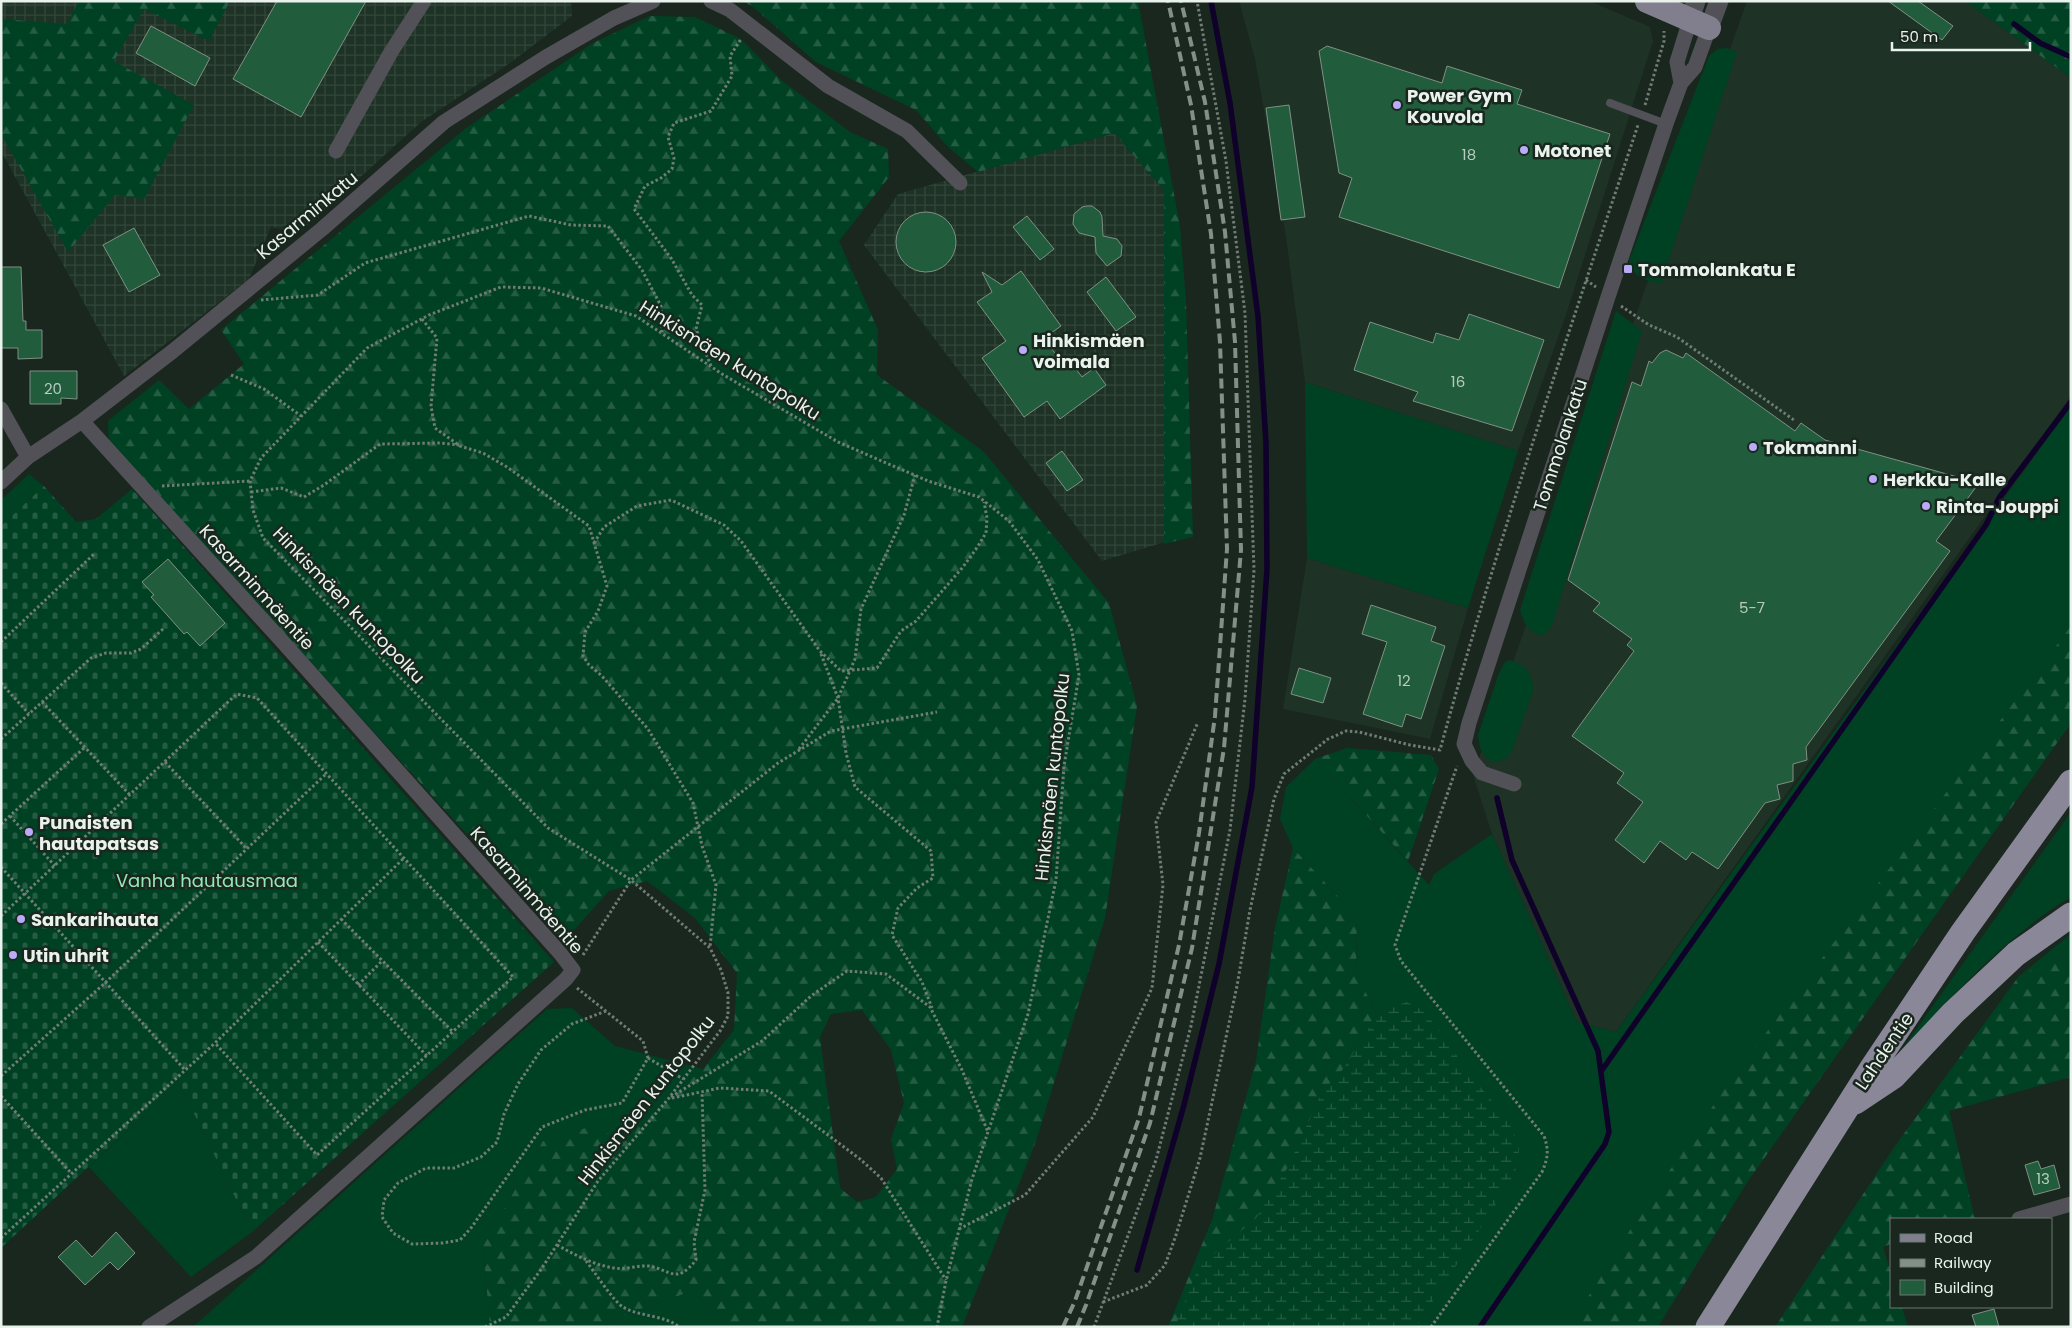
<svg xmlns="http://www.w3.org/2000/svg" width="2072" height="1328" font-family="Poppins,sans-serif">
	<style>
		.built { fill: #1e3226 }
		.industrial { fill: url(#industrial-grid) }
		.grass { fill: #004124 }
		.forest { fill: url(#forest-firs); fill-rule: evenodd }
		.wetland { fill: url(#wetland-marsh) }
		.cemetery { fill: url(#cemetery-stones) }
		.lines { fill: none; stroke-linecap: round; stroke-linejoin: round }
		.stream { stroke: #0f012a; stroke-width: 5.5 }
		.building { fill: #215c3c; stroke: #809085 }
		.path { stroke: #707c74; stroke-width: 3; stroke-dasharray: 2.5 2.5; stroke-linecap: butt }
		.service { stroke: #525158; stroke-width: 8 }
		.minor { stroke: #525158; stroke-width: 15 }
		.tertiary { stroke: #525158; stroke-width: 19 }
		.primary { stroke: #817f8d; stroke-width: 24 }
		.trunk { stroke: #8a8898; stroke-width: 25 }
		.rail { stroke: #848f88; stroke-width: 4; stroke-dasharray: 10 5; stroke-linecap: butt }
		.poi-dot { fill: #b9abf7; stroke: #19271e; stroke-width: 2 }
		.labels { text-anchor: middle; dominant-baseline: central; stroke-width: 5; stroke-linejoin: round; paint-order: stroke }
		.number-label { font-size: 15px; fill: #b7ccc0 }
		.poi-label { font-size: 18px; font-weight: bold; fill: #e9f2ec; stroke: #19271e; text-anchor: start }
		.street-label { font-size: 18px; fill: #e9f2ec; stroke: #19271e }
		.park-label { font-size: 18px; fill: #93e9b5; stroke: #19271e }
	</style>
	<defs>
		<pattern id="industrial-grid" width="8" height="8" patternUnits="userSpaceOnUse" patternTransform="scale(1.25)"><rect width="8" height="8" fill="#1e3226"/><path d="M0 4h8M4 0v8" fill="none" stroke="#34463b"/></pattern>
		<pattern id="forest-firs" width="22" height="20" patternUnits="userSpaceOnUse" patternTransform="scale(1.25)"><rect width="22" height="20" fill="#004124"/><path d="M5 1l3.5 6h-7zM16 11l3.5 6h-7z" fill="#255d44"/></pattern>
		<pattern id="wetland-marsh" width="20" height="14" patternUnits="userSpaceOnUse" patternTransform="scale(1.25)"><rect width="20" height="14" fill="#004124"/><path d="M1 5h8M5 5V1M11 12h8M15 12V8" fill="none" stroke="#255d44"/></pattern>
		<pattern id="cemetery-stones" width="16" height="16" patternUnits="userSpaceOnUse" patternTransform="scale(1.25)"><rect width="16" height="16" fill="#004124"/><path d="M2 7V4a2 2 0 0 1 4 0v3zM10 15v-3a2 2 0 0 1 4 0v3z" fill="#255d44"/></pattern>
	</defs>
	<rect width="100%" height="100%" fill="#19271e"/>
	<path class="built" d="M1239 1H1590L1650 27 1653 41 1567 312 1518 451 1305 382 1286 237 1255 59Z
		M1747 1H1965L2071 78V396L1616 1032 1577 1022 1492 834 1473 775Z
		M1307 558 1468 608 1430 739 1283 709Z"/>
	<path class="industrial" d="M1 1H571L572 16 510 63 421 122 300 232 271 227 249 279 124 376 1 151Z
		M1114 133 1164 190 1165 542 1102 561 864 245 898 194Z"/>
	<path class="grass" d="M1727 48 1737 52 1661 284C1643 279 1636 280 1629 261L1709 56 1718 49Z
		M1616 311 1642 331 1552 626 1542 636C1528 631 1524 624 1520 610Z
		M1305 382 1518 451 1468 608 1307 558Z
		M2071 406V628L1572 1327H1297L1385 1027 1356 975 1357 917 1293 848 1280 819 1286 787 1315 759 1429 885 1434 874 1492 834 1577 1022 1616 1032Z
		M29 474 44 486 1 526V500Z
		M1509 660C1525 663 1534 675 1533 691L1513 749 1506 759 1496 762 1487 759 1480 748 1478 735 1498 676 1504 663Z
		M2071 812V897C2002 938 1955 995 1900 1052Z
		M2071 934V963L2060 957 2019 976Z
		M572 1008 615 1046 703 1069 619 1137 589 1127 483 1246 490 1327H193L547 1009Z
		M179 1083 252 1232 191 1277 89 1167Z
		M692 1291 729 1327H605L610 1320Z"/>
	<path class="forest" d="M79 1H230L209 41 144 9 114 61 194 105 144 199 115 195 68 252 1 134V19L67 24Z
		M742 1H1138L1180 226 1186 301 1193 537 1164 544V190L1114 133 978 172 948 147 916 110 816 62 752 6Z
		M1965 1H2071V78Z
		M650 16 695 17 741 39 781 80 850 132 888 149 889 177 839 241 878 330 877 375 983 451 1109 603 1137 706 1105 918 1036 1141 962 1327H729L692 1291 610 1320 605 1327H490L483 1246 543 1141 589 1127 619 1137 703 1069 734 1030 737 973 695 918 647 881 609 891 564 941 109 440 108 421 159 380 189 409 244 364 221 330 465 129 593 43ZM862 1010 891 1050 904 1103 891 1139 897 1169 876 1197 857 1202 840 1188 820 1037 831 1014Z
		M2071 626V723L1748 1181 1658 1327H1569L1637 1219 1727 1085Z
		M1347 748 1431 755 1439 769 1408 861 1315 759Z
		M1293 848 1357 917 1356 975 1385 1027 1297 1327H1168L1212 1220 1256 1061 1275 928Z
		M2060 957 2071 963V1077L1949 1111 1975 1219H1891V1244L1883 1247 1891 1274V1307H1902L1908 1327H1775L1895 1146 2019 976Z"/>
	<path class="wetland" d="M1407 1002 1422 1010 1441 1032 1467 1071 1507 1119 1519 1144 1518 1164 1510 1183 1416 1327H1175L1198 1268 1256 1218 1288 1167 1322 1092 1343 1069 1373 1022 1393 1006Z"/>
	<path class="cemetery" d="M44 486 76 522 96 519 132 489 554 962 252 1232 179 1083 1 1248V526Z"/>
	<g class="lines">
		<path class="stream" d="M2014 24 2040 43 2071 57
			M1602 1070 1986 525 1999 498 2071 402
			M1137 1270 1184 1105 1219 964 1252 787 1267 569 1266 443 1258 316 1230 103 1211 1
			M1480 1327 1605 1144 1609 1132 1598 1051 1512 860 1497 798"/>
	</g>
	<path class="building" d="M277 1H366L301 117 233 79Z
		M1888 1H1918L1953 26 1942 40Z
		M151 26 210 58 195 86 136 53Z
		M1327 46 1442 83 1447 66 1522 90 1517 104 1610 134 1559 288 1339 217 1352 178 1339 173 1319 51Z
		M1289 105 1305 217 1281 220 1266 108Z
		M1087 206H1092L1100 212 1102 217 1103 236 1117 239 1122 246 1121 256 1107 266 1096 253 1095 237 1079 233 1073 224 1074 214 1082 207Z
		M896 242a30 30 0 1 1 60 0a30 30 0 1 1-60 0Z
		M1027 216 1054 249 1040 260 1013 227Z
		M134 228 160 275 129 292 103 245Z
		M1 267H21L23 321H26V330H42V358L18 359V348H1Z
		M1021 271 1061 326 1044 338 1064 366 1070 361 1082 377 1094 368 1106 385 1060 419 1047 401 1024 417 982 358 1006 341 977 302 992 292 982 272 1002 285Z
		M1106 277 1136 317 1116 331 1087 292Z
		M1469 314 1544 340 1512 431 1413 401 1418 392 1354 370 1370 322 1433 343 1436 333 1459 340Z
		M1666 350 1683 358 1686 353 1795 431 1801 423 1825 440 1979 483 1936 541 1950 551 1806 747 1807 760 1793 764V781L1777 785 1780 799 1765 803 1718 869 1692 852 1686 860 1660 841 1644 863 1615 840 1643 802 1617 783 1624 773 1572 736 1634 651 1627 645 1632 639 1593 611 1600 603 1568 580 1632 382 1641 386 1649 361 1652 363 1660 353Z
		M30 371H77V399L61 398V404H30Z
		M1062 451 1083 480 1067 491 1046 463Z
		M168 559 225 623 200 646 187 632 184 634 151 597 154 595 142 582Z
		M1371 605 1436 627 1431 641 1445 646 1421 719 1406 714 1402 727 1363 714 1387 642 1362 634Z
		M1299 668 1331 678 1323 703 1291 694Z
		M2038 1161 2041 1169 2054 1165 2060 1188 2034 1195 2025 1165Z
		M116 1232 135 1253 118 1270 110 1262 85 1285 58 1257 76 1240 92 1257Z
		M1994 1309 1999 1327H1976L1972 1315Z"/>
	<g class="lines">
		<path class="path" d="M1645 105 1664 41V31
			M1586 280 1596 287
			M261 300 318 295 365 263 529 216 571 225 608 226 642 270 661 306 662 332
			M1621 306 1649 325 1677 337 1794 420
			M422 319 437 338 431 406 435 428 460 446 483 453 507 467 589 526 607 586 598 611 585 632 583 656 589 665 602 676 648 729 693 803 702 846 716 885 710 947
			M711 366 696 329 702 305 692 295 671 258 634 209 645 186 661 178 672 169 674 158 668 137 674 123 711 111 732 76 730 56 741 39
			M231 375 264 389 301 416
			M162 486 250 481
			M251 492 281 488 304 497 324 485 380 444 441 443 459 445
			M594 543 604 527 637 506 671 500 724 525 741 541 820 651 841 671 877 668 901 631 916 621 963 567 976 549 986 533 987 518 984 502
			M1 642 94 554
			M821 654 838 698 846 753 855 787 931 851 933 878 917 888 898 908 892 935 922 982 932 1008
			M1 683 29 714
			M42 702 130 795
			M1 739 91 658 106 653H131L141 649 163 629
			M799 749 838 698 855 659 861 609 904 515 915 475
			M165 762 247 849
			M10 816 55 866
			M1 824 84 748
			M1 867 185 1070
			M1 916 228 702 237 694 257 698 513 977 317 1155 215 1043
			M341 919 453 1032
			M318 942 427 1056
			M583 955 631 880 778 763 831 731 937 712
			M358 985 382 961
			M577 988 643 1041 648 1058 622 1103 585 1110 542 1127 471 1228 460 1240 443 1243 412 1244 393 1233 382 1217 384 1200 398 1183 426 1168H454L481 1157 497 1142 504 1114 518 1084 541 1050 572 1024 606 1011
			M648 1058 683 1079
			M1 1076 105 983 327 773
			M1 1096 71 1173
			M671 1097 762 1041 811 996 847 971 886 974 930 1007 962 1070 988 1132
			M672 1098 720 1088 769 1091 860 1159 881 1178 946 1280
			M959 1229 1025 1195 1093 1117 1152 988 1163 885 1156 822 1198 722
			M1 1238 215 1043 405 857
			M557 1245C575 1255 594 1265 614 1268 626 1270 638 1265 649 1266 671 1270 676 1285 696 1260L694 1242 705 1190 702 1092
			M586 1261C594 1271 614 1302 623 1307 640 1317 665 1315 679 1327
			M1103 1302 1147 1285 1165 1265 1175 1238 1200 1158 1237 986 1250 910 1274 799 1284 774 1328 739 1346 731 1359 732 1410 745 1440 750C1498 539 1569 332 1638 125
			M485 1327 506 1317 542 1268 598 1181 669 1098 720 1031 728 1016V993L721 970 710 948 631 880 548 828 263 538 253 510 250 481 261 458 367 348 429 315 501 287 541 288 636 316 722 374 838 442 928 481 979 497 1009 521 1038 560 1072 631 1079 675 1064 766 1056 880 1028 1014 972 1179 946 1281 937 1327
			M1094 1327 1156 1160 1191 1026 1230 830 1245 699 1254 570 1245 313 1226 161 1197 1
			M1431 1327 1542 1172C1548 1158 1549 1150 1544 1136L1401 961 1395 945 1457 766"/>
		<path class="service" d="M1610 103 1666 124"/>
		<path class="minor" d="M711 1 730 10 828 86 907 131 960 183
			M1681 83 1677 62 1690 20
			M336 151 391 52 424 1
			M1 409 28 457
			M82 421 281 640 560 953 573 970 566 979 256 1257 149 1327
			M1 482 28 457 82 421 173 351 322 229 444 122 546 57 614 18 653 1
			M1514 784 1482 773 1472 761 1464 744 1469 723 1608 297 1666 124 1681 83 1695 67 1709 28
			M2019 1219 2071 1204"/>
		<path class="tertiary" d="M1690 20 1696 1
			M1709 28 1719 1"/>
		<path class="primary" d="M1647 1 1709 28"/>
		<path class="trunk" d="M1855 1102 1894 1076 1953 1013 2016 954 2071 915
			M1708 1327 1872 1068 1963 932 2071 782"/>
		<path class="rail" d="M1063 1327 1075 1301 1139 1118 1179 945 1199 833 1215 716 1227 549 1220 342 1211 234 1191 105 1168 1
			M1077 1327 1086 1305 1150 1123 1192 948 1224 748 1241 550 1235 342 1225 232 1205 102 1181 1"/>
	</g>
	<g class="poi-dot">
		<circle cx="1397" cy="105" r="5"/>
		<circle cx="1524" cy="150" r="5"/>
		<rect x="1623" y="264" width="10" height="10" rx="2.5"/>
		<circle cx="1023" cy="350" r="5"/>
		<circle cx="1753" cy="447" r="5"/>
		<circle cx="1873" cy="479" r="5"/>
		<circle cx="1926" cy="506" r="5"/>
		<circle cx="29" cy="832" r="5"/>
		<circle cx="21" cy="919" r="5"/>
		<circle cx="13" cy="955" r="5"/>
	</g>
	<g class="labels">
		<g class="number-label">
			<text x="1469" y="154">18</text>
			<text x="1458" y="381">16</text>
			<text x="53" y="388">20</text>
			<text x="1752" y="607">5-7</text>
			<text x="1404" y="680">12</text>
			<text x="2043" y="1178">13</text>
		</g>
		<g class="poi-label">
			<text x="1407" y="95">Power Gym<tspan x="1407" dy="21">Kouvola</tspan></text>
			<text x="1534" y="150">Motonet</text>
			<text x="1638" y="269">Tommolankatu E</text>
			<text x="1033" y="340">Hinkismäen<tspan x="1033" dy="21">voimala</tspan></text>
			<text x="1763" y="447">Tokmanni</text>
			<text x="1883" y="479">Herkku-Kalle</text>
			<text x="1936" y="506">Rinta-Jouppi</text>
			<text x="39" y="822">Punaisten<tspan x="39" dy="21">hautapatsas</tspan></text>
			<text x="31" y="919">Sankarihauta</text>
			<text x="23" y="955">Utin uhrit</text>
		</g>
		<g class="street-label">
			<text transform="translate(307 215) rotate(-40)">Kasarminkatu</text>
			<text transform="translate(730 360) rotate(32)">Hinkismäen kuntopolku</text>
			<text transform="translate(1560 445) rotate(-72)">Tommolankatu</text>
			<text transform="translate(257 587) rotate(48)">Kasarminmäentie</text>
			<text transform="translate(349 605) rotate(46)">Hinkismäen kuntopolku</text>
			<text transform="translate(1052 777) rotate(-84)">Hinkismäen kuntopolku</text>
			<text transform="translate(527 890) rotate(49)">Kasarminmäentie</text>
			<text transform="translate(1884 1051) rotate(-56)">Lahdentie</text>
			<text transform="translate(646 1100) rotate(-52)">Hinkismäen kuntopolku</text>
		</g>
		<g class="park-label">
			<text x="207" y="880">Vanha hautausmaa</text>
		</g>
	</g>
	<rect width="2072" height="1328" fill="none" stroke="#e9f2ec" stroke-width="5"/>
	<rect x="1890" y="1218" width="162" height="90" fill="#19271e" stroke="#6c7870"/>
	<rect x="1900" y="1234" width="25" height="8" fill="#817f8d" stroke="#6c7870"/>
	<text x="1934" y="1243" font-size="15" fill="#e9f2ec">Road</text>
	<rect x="1900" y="1259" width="25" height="8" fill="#848f88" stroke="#6c7870"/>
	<text x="1934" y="1268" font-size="15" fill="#e9f2ec">Railway</text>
	<rect x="1900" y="1280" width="25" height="15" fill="#215c3c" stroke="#6c7870"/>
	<text x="1934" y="1293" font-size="15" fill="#e9f2ec">Building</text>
	<path d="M1892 42v8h138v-8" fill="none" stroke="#e9f2ec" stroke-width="2.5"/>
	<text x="1900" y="42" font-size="15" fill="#e9f2ec" stroke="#19271e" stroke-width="4" paint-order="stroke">50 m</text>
</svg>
